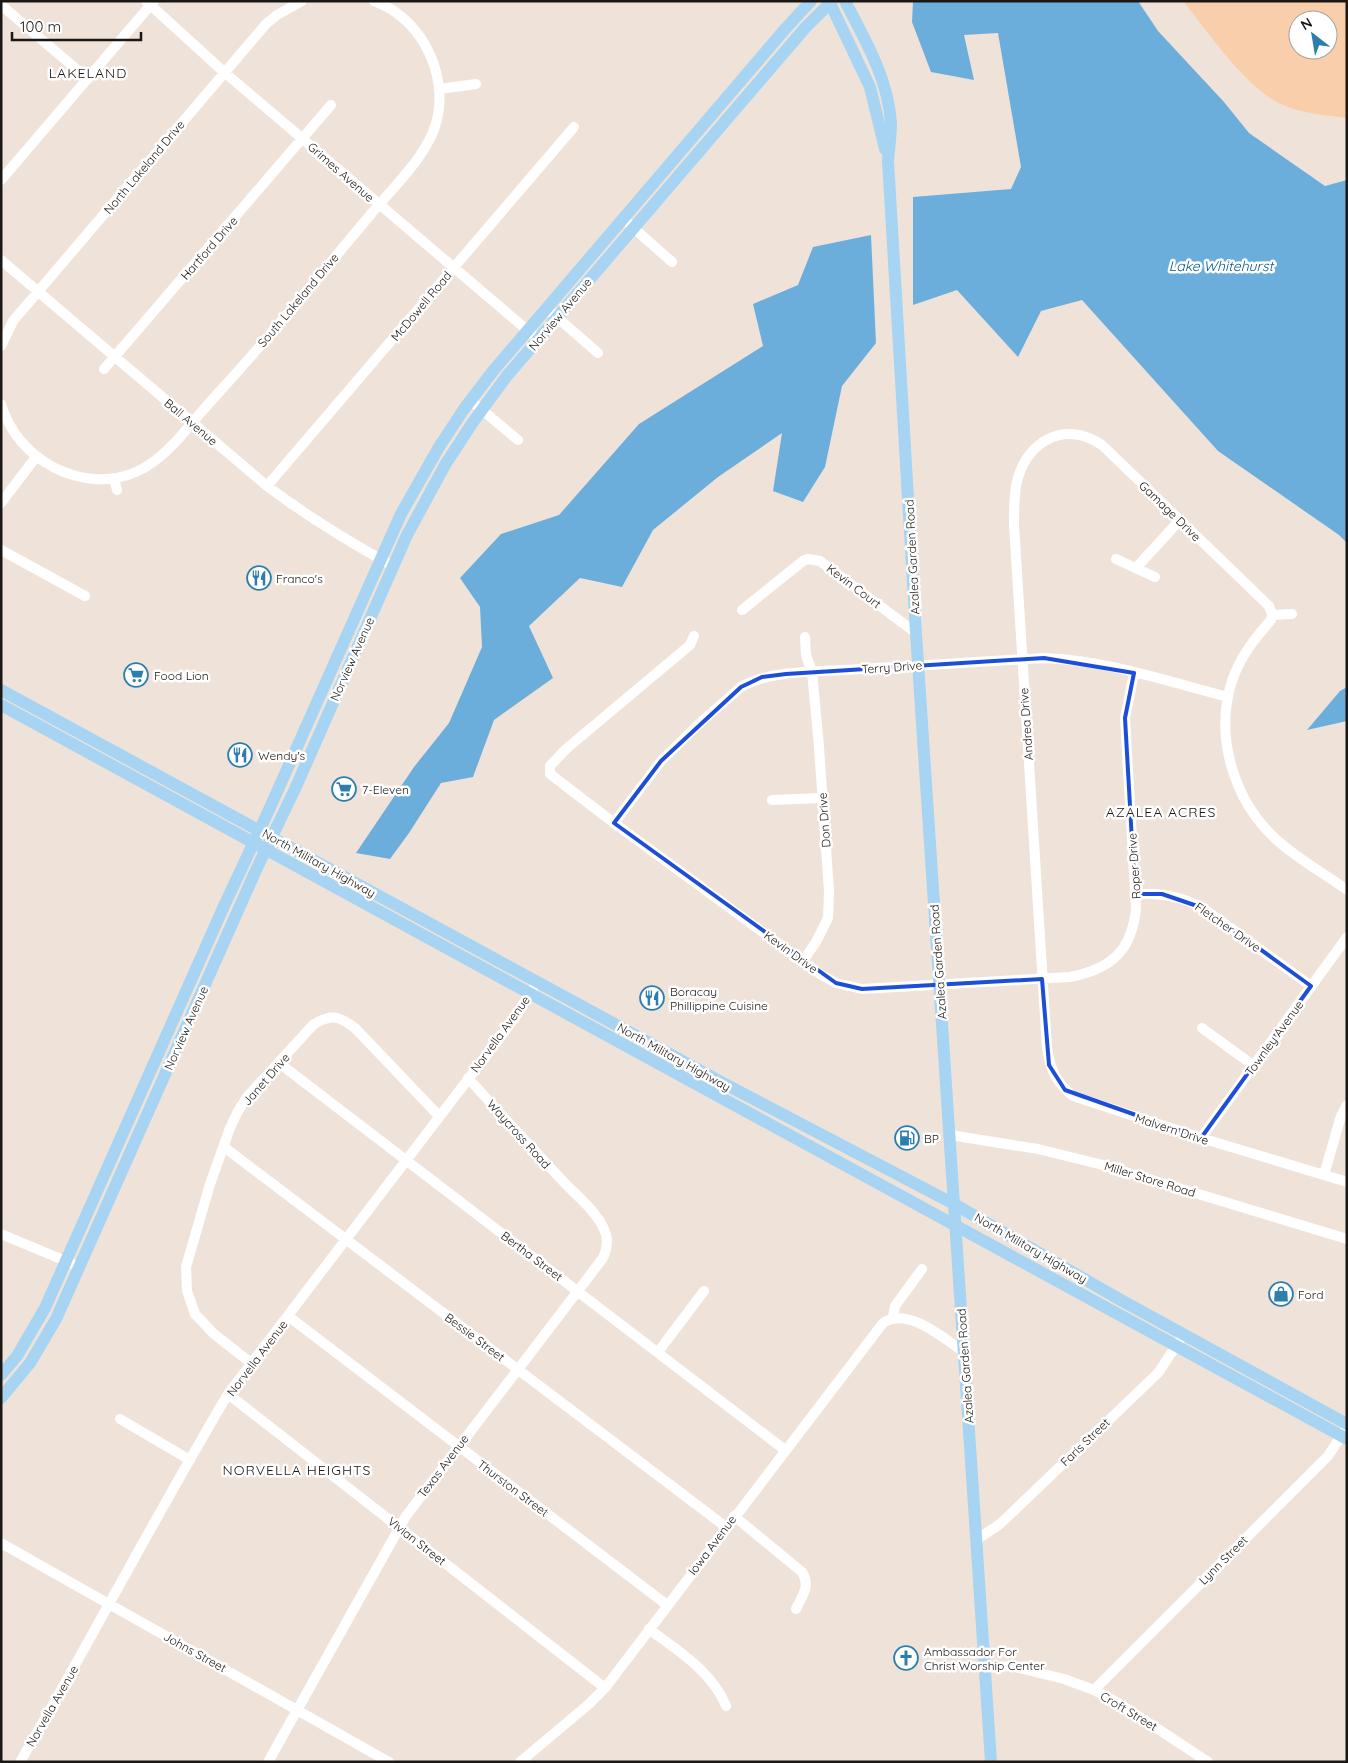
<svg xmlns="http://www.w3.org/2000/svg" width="1348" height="1763" font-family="Quicksand,sans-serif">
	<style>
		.green { fill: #f9cfab; fill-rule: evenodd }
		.water { fill: #6caedb }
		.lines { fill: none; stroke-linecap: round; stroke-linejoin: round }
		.minor { stroke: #fff; stroke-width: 10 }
		.major { stroke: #a7d4f2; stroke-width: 12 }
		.marked { fill: none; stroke: #1d4ed8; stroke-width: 4; stroke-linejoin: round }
		.labels { text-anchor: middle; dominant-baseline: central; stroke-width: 5; stroke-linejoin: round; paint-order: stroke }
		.street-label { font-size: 12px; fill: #1b1714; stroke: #fff }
		.poi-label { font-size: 12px; fill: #1b1714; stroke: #fff; text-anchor: start }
		.neighbourhood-label { font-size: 14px; letter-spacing: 1px; fill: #1b1714; stroke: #fff }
		.water-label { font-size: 14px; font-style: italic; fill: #045a85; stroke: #fff }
	</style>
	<rect width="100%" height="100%" fill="#efe3d9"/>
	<path class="green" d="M1183 1H1347V118C1325 115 1303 114 1283 105 1247 90 1208 32 1183 1ZM1298 20H1328V50H1298Z"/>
	<path class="water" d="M913 1H1138L1158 31 1224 102 1249 133 1325 186 1347 180V543L1339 535 1218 451 1082 300 1041 311 1018 357 957 290 913 305V197L1011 189 1021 167 998 33 964 35 974 80 931 72 912 22Z
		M871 235 876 343 842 386 825 467 803 502 773 491 782 433 718 477 653 530 622 587 580 578 529 626 553 678 494 720 473 777 441 783 409 833 390 859 356 853 414 767 449 723 482 647 480 607 460 578 501 534 559 515 639 424 763 346 753 304 798 285 813 247Z
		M1347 687V721L1307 730 1340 691Z"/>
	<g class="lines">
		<path class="minor" d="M146 1 224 72 533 335
			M1 5 88 79
			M439 89 476 84
			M1 180 154 1
			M628 223 672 262
			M1 260 267 486C307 516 349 542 393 566
			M552 313 598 353
			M1 346 13 321 266 24 277 15 302 1
			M104 369 331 105
			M470 400 518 440
			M1 404C17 460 82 495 136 472 154 464 168 450 181 436 202 410 225 386 246 362 289 313 330 263 371 214 391 190 422 160 433 132 453 83 425 19 374 1
			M114 478 117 490
			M267 486 574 127
			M1 503 36 457
			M1 550 85 596
			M1116 559 1155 577
			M1136 568 1179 521
			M742 610 803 561 808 559 820 561 916 633
			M1272 615 1292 614
			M694 636 690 645 566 749 550 766V774L614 823 820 974 836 983 862 989 1070 977C1111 969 1132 951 1136 908L1125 718 1134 673
			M772 800 822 798
			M614 823 661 761 701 722 741 687C771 669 826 672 861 669 922 665 983 662 1044 658 1105 660 1169 682 1228 697
			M1347 890C1325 874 1298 859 1278 841 1234 802 1214 737 1232 681 1240 657 1255 638 1271 620L1272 615 1269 606 1102 445C1064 419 1024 442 1016 486 1014 499 1014 512 1014 525L1047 1048C1050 1069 1056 1083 1073 1096L1201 1138 1347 1182
			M1135 894C1160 893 1181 896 1203 908L1311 986
			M803 961 816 942 828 918 829 891 819 747 812 672 806 655 805 637
			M1202 1028 1254 1066
			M279 1063 785 1450
			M950 1135 1038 1149 1099 1164 1347 1239
			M1201 1138 1347 937
			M224 1147 726 1527
			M1324 1175 1341 1116 1347 1105
			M1 1234 73 1264
			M288 1316 667 1605
			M893 1317 895 1306 922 1269
			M658 1352 704 1291
			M251 1363 214 1334 195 1314 187 1291 186 1267 210 1184 230 1128 237 1113 247 1097 313 1025C331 1013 340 1016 356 1029L439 1116
			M228 1394 605 1688
			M120 1419 190 1460
			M734 1516 802 1572C811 1586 802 1596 796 1609
			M976 1540 1000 1524 1158 1373 1180 1340
			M1 1543 389 1762
			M649 1629C678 1651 712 1671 726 1706
			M985 1668 1011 1666 1064 1679 1094 1690 1120 1704 1208 1762
			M1094 1690 1328 1456 1345 1430
			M20 1762C91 1640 156 1515 228 1394L514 1019 534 987
			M268 1762 406 1516 603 1258C607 1249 609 1239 604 1229 594 1208 574 1194 559 1177 528 1144 498 1111 468 1078
			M520 1762 589 1704 605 1688 883 1323C907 1306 943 1338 964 1352"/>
		<path class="major" d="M829 1 870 87 885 149
			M845 1C865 40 888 78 891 123 891 135 889 149 888 161L916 633 991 1762
			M1 690 723 1083 954 1204 1119 1299 1347 1424
			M1 705 1347 1439
			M1 1375 17 1356 45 1308 224 906 268 812 401 514 439 447 464 409 493 371 786 28 811 1
			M1 1398 30 1363 56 1319 256 870 295 789 407 535 445 465 473 422 506 377 805 28 832 1"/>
	</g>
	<path class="marked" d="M1044 658 1134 673 1125 718 1135 894H1162L1203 908 1311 986 1201 1138 1065 1090 1049 1065 1042 979 862 989 836 983 614 823 661 761 741 687 762 677 786 674Z"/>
	<defs>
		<g id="restaurant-ring" transform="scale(1.25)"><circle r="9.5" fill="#fff" stroke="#2c7eaf" stroke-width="1.5"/><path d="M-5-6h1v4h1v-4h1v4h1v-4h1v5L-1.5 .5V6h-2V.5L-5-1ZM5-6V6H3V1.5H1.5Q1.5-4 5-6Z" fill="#2c7eaf"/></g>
		<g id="supermarket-ring" transform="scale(1.25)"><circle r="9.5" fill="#fff" stroke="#2c7eaf" stroke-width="1.5"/><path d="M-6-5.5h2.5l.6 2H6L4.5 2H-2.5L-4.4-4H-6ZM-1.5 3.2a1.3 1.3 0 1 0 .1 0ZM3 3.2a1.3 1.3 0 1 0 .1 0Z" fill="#2c7eaf"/></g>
		<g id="fuel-ring" transform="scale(1.25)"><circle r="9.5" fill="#fff" stroke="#2c7eaf" stroke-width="1.5"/><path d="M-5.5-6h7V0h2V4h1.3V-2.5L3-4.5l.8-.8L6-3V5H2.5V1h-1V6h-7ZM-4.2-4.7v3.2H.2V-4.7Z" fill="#2c7eaf"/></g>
		<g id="shop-ring" transform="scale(1.25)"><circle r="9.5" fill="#fff" stroke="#2c7eaf" stroke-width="1.5"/><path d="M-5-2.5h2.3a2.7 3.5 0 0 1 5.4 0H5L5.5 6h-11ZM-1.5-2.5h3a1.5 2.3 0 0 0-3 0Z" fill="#2c7eaf"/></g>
		<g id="church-ring" transform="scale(1.25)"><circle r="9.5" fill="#fff" stroke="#2c7eaf" stroke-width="1.5"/><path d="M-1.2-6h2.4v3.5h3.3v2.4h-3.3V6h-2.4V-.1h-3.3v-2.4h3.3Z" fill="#2c7eaf"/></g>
	</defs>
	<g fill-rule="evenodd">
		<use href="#restaurant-ring" x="259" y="578"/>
		<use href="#supermarket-ring" x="136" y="675"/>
		<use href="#restaurant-ring" x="240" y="755"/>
		<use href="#supermarket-ring" x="344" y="789"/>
		<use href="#restaurant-ring" x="652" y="998"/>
		<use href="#fuel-ring" x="907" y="1138"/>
		<use href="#shop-ring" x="1281" y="1294"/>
		<use href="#church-ring" x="906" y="1658"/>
	</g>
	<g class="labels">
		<g class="street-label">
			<text transform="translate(144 167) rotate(-50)">North Lakeland Drive</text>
			<text transform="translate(341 172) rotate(41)">Grimes Avenue</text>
			<text transform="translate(209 248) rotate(-49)">Hartford Drive</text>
			<text transform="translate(298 300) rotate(-50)">South Lakeland Drive</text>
			<text transform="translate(421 306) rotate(-50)">McDowell Road</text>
			<text transform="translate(560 314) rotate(-50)">Norview Avenue</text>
			<text transform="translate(191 422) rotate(40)">Ball Avenue</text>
			<text transform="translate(1170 511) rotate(44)">Gamage Drive</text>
			<text transform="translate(912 557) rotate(-93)">Azalea Garden Road</text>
			<text transform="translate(854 586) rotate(37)">Kevin Court</text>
			<text transform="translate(352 659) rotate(-66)">Norview Avenue</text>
			<text transform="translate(892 667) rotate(-4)">Terry Drive</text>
			<text transform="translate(1026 724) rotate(-94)">Andrea Drive</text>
			<text transform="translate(824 820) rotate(-94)">Don Drive</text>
			<text transform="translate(319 863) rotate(29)">North Military Highway</text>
			<text transform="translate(1134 866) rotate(-94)">Roper Drive</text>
			<text transform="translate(1228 927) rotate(35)">Fletcher Drive</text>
			<text transform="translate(791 952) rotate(36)">Kevin Drive</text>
			<text transform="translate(938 962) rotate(-94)">Azalea Garden Road</text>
			<text transform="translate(186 1028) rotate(-66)">Norview Avenue</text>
			<text transform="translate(500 1034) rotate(-54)">Norvella Avenue</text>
			<text transform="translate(1274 1038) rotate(-54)">Townley Avenue</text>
			<text transform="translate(674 1057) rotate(29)">North Military Highway</text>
			<text transform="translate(266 1079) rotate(-49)">Janet Drive</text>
			<text transform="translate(1172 1129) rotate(18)">Malvern Drive</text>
			<text transform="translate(519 1134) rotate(48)">Waycross Road</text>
			<text transform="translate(1150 1179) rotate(17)">Miller Store Road</text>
			<text transform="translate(1031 1248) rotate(30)">North Military Highway</text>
			<text transform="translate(532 1256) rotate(37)">Bertha Street</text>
			<text transform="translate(475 1337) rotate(37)">Bessie Street</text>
			<text transform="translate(257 1358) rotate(-53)">Norvella Avenue</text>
			<text transform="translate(965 1366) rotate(-94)">Azalea Garden Road</text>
			<text transform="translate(1085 1442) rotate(-44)">Faris Street</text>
			<text transform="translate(443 1466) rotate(-53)">Texas Avenue</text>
			<text transform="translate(513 1488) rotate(37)">Thurston Street</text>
			<text transform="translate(417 1541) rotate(38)">Vivian Street</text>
			<text transform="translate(712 1545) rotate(-53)">Iowa Avenue</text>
			<text transform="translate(1223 1560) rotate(-45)">Lynn Street</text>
			<text transform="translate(195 1652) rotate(29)">Johns Street</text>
			<text transform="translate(52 1706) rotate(-60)">Norvella Avenue</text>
			<text transform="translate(1129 1711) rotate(31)">Croft Street</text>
		</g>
		<g class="poi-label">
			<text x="276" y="578">Franco's</text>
			<text x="154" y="675">Food Lion</text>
			<text x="258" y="755">Wendy's</text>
			<text x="362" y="789">7-Eleven</text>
			<text x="670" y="991">Boracay<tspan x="670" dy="14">Phillippine Cuisine</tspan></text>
			<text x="924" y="1138">BP</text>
			<text x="1298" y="1294">Ford</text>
			<text x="924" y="1651">Ambassador For<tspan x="924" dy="14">Christ Worship Center</tspan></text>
		</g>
		<g class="neighbourhood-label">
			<text x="88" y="73">LAKELAND</text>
			<text x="1161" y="812">AZALEA ACRES</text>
			<text x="297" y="1470">NORVELLA HEIGHTS</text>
		</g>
		<g class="water-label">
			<text x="1221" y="266">Lake Whitehurst</text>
		</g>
	</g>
	<rect width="1348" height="1763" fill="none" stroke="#1b1714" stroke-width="5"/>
	<g transform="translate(1313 35) rotate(329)"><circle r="24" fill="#ffffff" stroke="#a4a2a1"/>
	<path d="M0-4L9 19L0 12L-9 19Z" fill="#2c7eaf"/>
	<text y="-8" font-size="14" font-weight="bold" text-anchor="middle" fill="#1b1714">N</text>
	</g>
	<path d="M12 32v8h129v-8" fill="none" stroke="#1b1714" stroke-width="2.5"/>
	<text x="20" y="32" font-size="15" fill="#1b1714" stroke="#ffffff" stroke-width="4" paint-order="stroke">100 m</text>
</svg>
